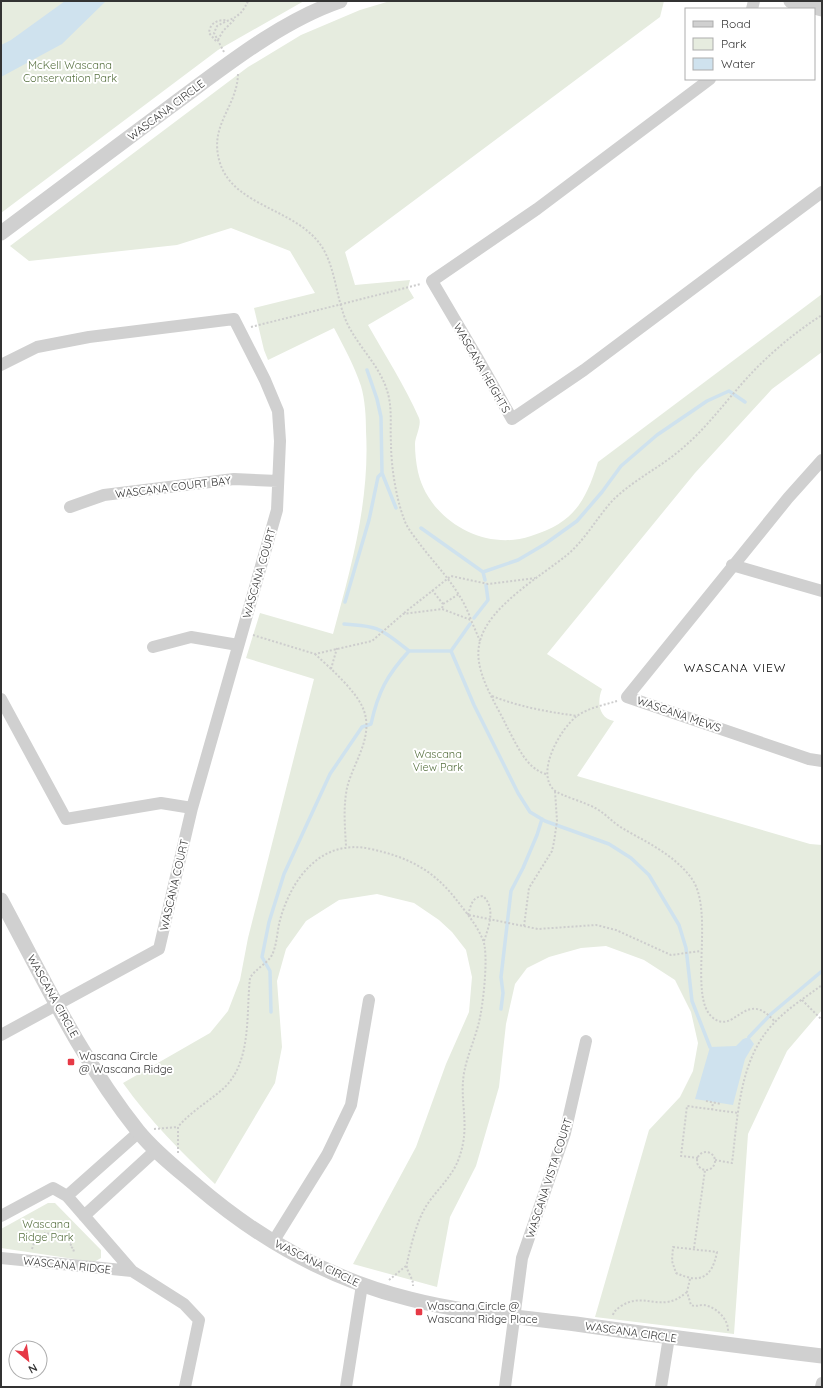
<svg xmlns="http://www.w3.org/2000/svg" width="823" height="1388" font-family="Quicksand,sans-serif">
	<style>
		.green { fill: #e6ecdf }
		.water { fill: #cfe2ee }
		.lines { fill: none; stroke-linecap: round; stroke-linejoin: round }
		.stream { stroke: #cfe2ee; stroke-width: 3.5 }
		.path { stroke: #cdcdcd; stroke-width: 2; stroke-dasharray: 2 2; stroke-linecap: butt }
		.minor { stroke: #d0d0d0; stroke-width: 12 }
		.tertiary { stroke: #d0d0d0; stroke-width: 15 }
		.poi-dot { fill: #e63946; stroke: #fff; stroke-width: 1.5 }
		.labels { text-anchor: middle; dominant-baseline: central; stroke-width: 4; stroke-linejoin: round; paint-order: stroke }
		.park-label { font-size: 11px; fill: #56703f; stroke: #fff }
		.street-label { font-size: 11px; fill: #333; stroke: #fff }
		.poi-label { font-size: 11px; fill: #333; stroke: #fff; text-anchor: start }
		.neighbourhood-label { font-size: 12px; letter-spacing: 1px; fill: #000; stroke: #fff }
	</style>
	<rect width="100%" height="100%" fill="#fff"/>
	<path class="green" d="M1 1H304L218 50 1 213Z
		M390 1H664L660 17 345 252 355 285 410 280 408 288 414 298 368 325C385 355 405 386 419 418 422 425 415 437 415 444 415 453 416 463 418 472 429 520 484 552 531 536 573 523 585 503 598 462L822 294V352L772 389 695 473 547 654 602 689C597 701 598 718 614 721L577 776 810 844 822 845V1010L787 1051 748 1134 734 1334 595 1317 649 1130 680 1097 693 1071 698 1043 691 1012 675 980 644 960 606 946 581 948 549 957 527 968 515 984 506 1024 499 1087 476 1166 450 1217 437 1287 353 1264 416 1147 446 1064 469 1012 472 977 466 950 452 932 439 920 414 903 377 894 339 900 306 921 286 949 277 981 282 1047 275 1083 215 1184C181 1152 150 1121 123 1083L210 1033 228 1011 240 980 248 938 314 679 246 658 260 613 333 634C351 568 370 501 366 431 366 416 365 400 361 386 354 365 344 347 334 328L268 360 264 350 254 308 315 293 290 251 231 228 177 245 29 261 10 246 248 67 301 35 360 10Z
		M48 1203H55L101 1250V1258L94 1262 1 1248V1229Z"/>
	<path class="water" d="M65 1H106L62 44 1 77V45L11 40Z
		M749 1037 754 1044 745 1059 733 1105 695 1099 710 1047 736 1046 743 1039Z"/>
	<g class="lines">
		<path class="stream" d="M367 370 377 399 381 417 382 473 396 508
			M421 528 483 572
			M485 580 483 572 518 560 545 544 577 521 602 492 621 466 657 435 707 401 729 391 745 402
			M345 602 369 520 378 477 382 473
			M474 618 488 600 486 585
			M344 624C379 626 382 629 409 651
			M451 651 474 705 518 793 530 812 545 821 609 844 631 858 649 875 679 925 686 948 692 1001 710 1047
			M451 651 470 624
			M501 1009 503 993 501 977 511 891 523 868 537 835 542 819
			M271 1012 270 971 262 957 269 922 284 874 330 774 362 727 371 724C378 692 387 675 409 651H451
			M749 1037 771 1014 822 971"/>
		<path class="path" d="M218 40 223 31 235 19
			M216 41 209 33C210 22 218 20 227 20
			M224 52 214 33 217 26C233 17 240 19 248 1
			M238 74C237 108 208 125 220 163 234 207 298 209 322 247 336 269 336 299 347 323 360 350 383 368 389 398 392 413 390 428 391 443 391 466 396 498 404 519 407 528 414 536 419 543 438 568 461 590 471 620
			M251 327 421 284
			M432 590 443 604 442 609
			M443 604 459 594
			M404 613 451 576 488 584 535 578
			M253 635 315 654 372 641 403 614 442 609 471 620 480 641
			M315 654C330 668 353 688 362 706 376 735 353 762 347 788 343 808 345 827 346 846
			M331 669 337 648
			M492 696C520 707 548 712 578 716
			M617 701C604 705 588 708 577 716 561 728 535 772 554 790 561 796 585 802 595 808 605 813 612 822 622 828 646 842 675 855 692 879 715 912 688 996 712 1017 735 1037 745 986 775 1022
			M546 774C526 769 516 743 507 727 495 701 472 670 480 641 489 606 541 576 567 555 586 539 597 517 614 499 636 478 663 466 685 446 708 426 726 401 747 378 769 354 794 333 822 315
			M468 915C471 905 472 897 483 896 496 908 489 926 484 941
			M469 915 538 929 596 925 616 930 671 955 701 951
			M524 926 529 888 552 851 554 842 557 821 555 791
			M802 1000 822 1020
			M706 1101 721 1104
			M712 1110 713 1102
			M154 1129 178 1127
			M697 1161a9 9 0 1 1 18 0a9 9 0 1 1-18 0Z
			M178 1153V1127C191 1111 210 1101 225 1087 252 1060 246 1013 250 978 255 969 267 964 272 955 277 945 277 931 280 920 292 877 322 838 371 849 407 857 432 869 455 898 465 911 477 925 483 940 489 954 483 1006 479 1022 475 1039 467 1056 464 1073 459 1103 471 1125 459 1158 452 1178 435 1191 425 1208 416 1224 411 1245 407 1263 405 1271 414 1278 413 1286
			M698 1158 681 1156 687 1106 738 1113
			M715 1160 732 1163C738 1115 739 1059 774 1023 788 1008 806 997 822 985
			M673 1247 717 1252C712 1278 700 1284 676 1273L672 1261Z
			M694 1248 705 1170
			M32 1249 35 1240 41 1242 45 1233 57 1235 72 1243 70 1246 74 1249 73 1253
			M690 1279 687 1292 691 1305C695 1307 699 1305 704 1305 716 1307 729 1319 728 1332
			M389 1280 406 1266
			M613 1315C614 1311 617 1309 621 1306 639 1295 649 1304 667 1302 675 1301 681 1297 687 1292"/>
		<path class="minor" d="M752 9 754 1
			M710 79 537 209 432 281 478 359 512 419 584 370 822 192
			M1 365 37 347 89 337 234 319 265 380 278 411 280 441 277 510 192 808 159 949 1 1035
			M822 460 788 498 627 697 809 759 822 761
			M70 507 104 495 234 479 278 481
			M732 565 822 591
			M153 647 191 637 238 645
			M1 699 66 819 161 803 192 808
			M67 1196 139 1132
			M1 1216 53 1188 67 1196 132 1271 184 1304 199 1320 185 1387
			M84 1216 156 1150
			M273 1242 327 1155 351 1105 369 1000
			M1 1258 132 1271
			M346 1387 362 1285
			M505 1387 522 1258 565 1133 586 1041
			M661 1387 669 1337
			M821 1387 822 1383"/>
		<path class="tertiary" d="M791 1 822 9
			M1 233C58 191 114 148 171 106 223 68 279 22 340 1
			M1 900C43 978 82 1061 138 1131 155 1152 177 1169 197 1186 259 1239 331 1280 410 1299 464 1313 521 1317 576 1324 658 1336 740 1346 822 1356"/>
	</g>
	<g class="poi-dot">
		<rect x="67" y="1058" width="8" height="8" rx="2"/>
		<rect x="415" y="1308" width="8" height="8" rx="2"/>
	</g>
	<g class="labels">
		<g class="park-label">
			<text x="70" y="65">McKell Wascana<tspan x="70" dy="13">Conservation Park</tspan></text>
			<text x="438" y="754">Wascana<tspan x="438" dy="13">View Park</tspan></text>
			<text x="46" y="1224">Wascana<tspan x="46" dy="13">Ridge Park</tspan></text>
		</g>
		<g class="street-label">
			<text transform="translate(166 110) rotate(-37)">WASCANA CIRCLE</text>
			<text transform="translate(482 368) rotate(60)">WASCANA HEIGHTS</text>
			<text transform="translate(173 487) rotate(-7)">WASCANA COURT BAY</text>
			<text transform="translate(259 573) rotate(-74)">WASCANA COURT</text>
			<text transform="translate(679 714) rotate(19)">WASCANA MEWS</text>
			<text transform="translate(174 885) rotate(-77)">WASCANA COURT</text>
			<text transform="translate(53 996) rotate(61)">WASCANA CIRCLE</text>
			<text transform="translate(549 1178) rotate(-72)">WASCANA VISTA COURT</text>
			<text transform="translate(317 1263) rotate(26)">WASCANA CIRCLE</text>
			<text transform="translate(67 1265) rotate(6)">WASCANA RIDGE</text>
			<text transform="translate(631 1332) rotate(8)">WASCANA CIRCLE</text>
		</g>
		<g class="poi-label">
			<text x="79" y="1056">Wascana Circle<tspan x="79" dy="13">@ Wascana Ridge</tspan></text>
			<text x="427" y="1306">Wascana Circle @<tspan x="427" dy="13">Wascana Ridge Place</tspan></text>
		</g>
		<g class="neighbourhood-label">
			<text x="735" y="667">WASCANA VIEW</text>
		</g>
	</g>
	<rect width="823" height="1388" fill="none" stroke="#333333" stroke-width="4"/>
	<rect x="685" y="8" width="130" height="72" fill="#ffffff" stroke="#adadad"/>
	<rect x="693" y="21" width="20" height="6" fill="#d0d0d0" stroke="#adadad"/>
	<text x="721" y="28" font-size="12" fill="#333333">Road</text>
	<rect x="693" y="38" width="20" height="12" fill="#e6ecdf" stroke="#adadad"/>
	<text x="721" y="48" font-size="12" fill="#333333">Park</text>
	<rect x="693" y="58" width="20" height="12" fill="#cfe2ee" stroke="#adadad"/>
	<text x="721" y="68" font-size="12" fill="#333333">Water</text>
	<g transform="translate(28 1360) rotate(151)"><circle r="19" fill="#ffffff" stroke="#adadad"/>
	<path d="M0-3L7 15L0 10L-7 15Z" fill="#e63946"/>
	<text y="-6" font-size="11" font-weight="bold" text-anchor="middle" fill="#333333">N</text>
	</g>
</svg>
